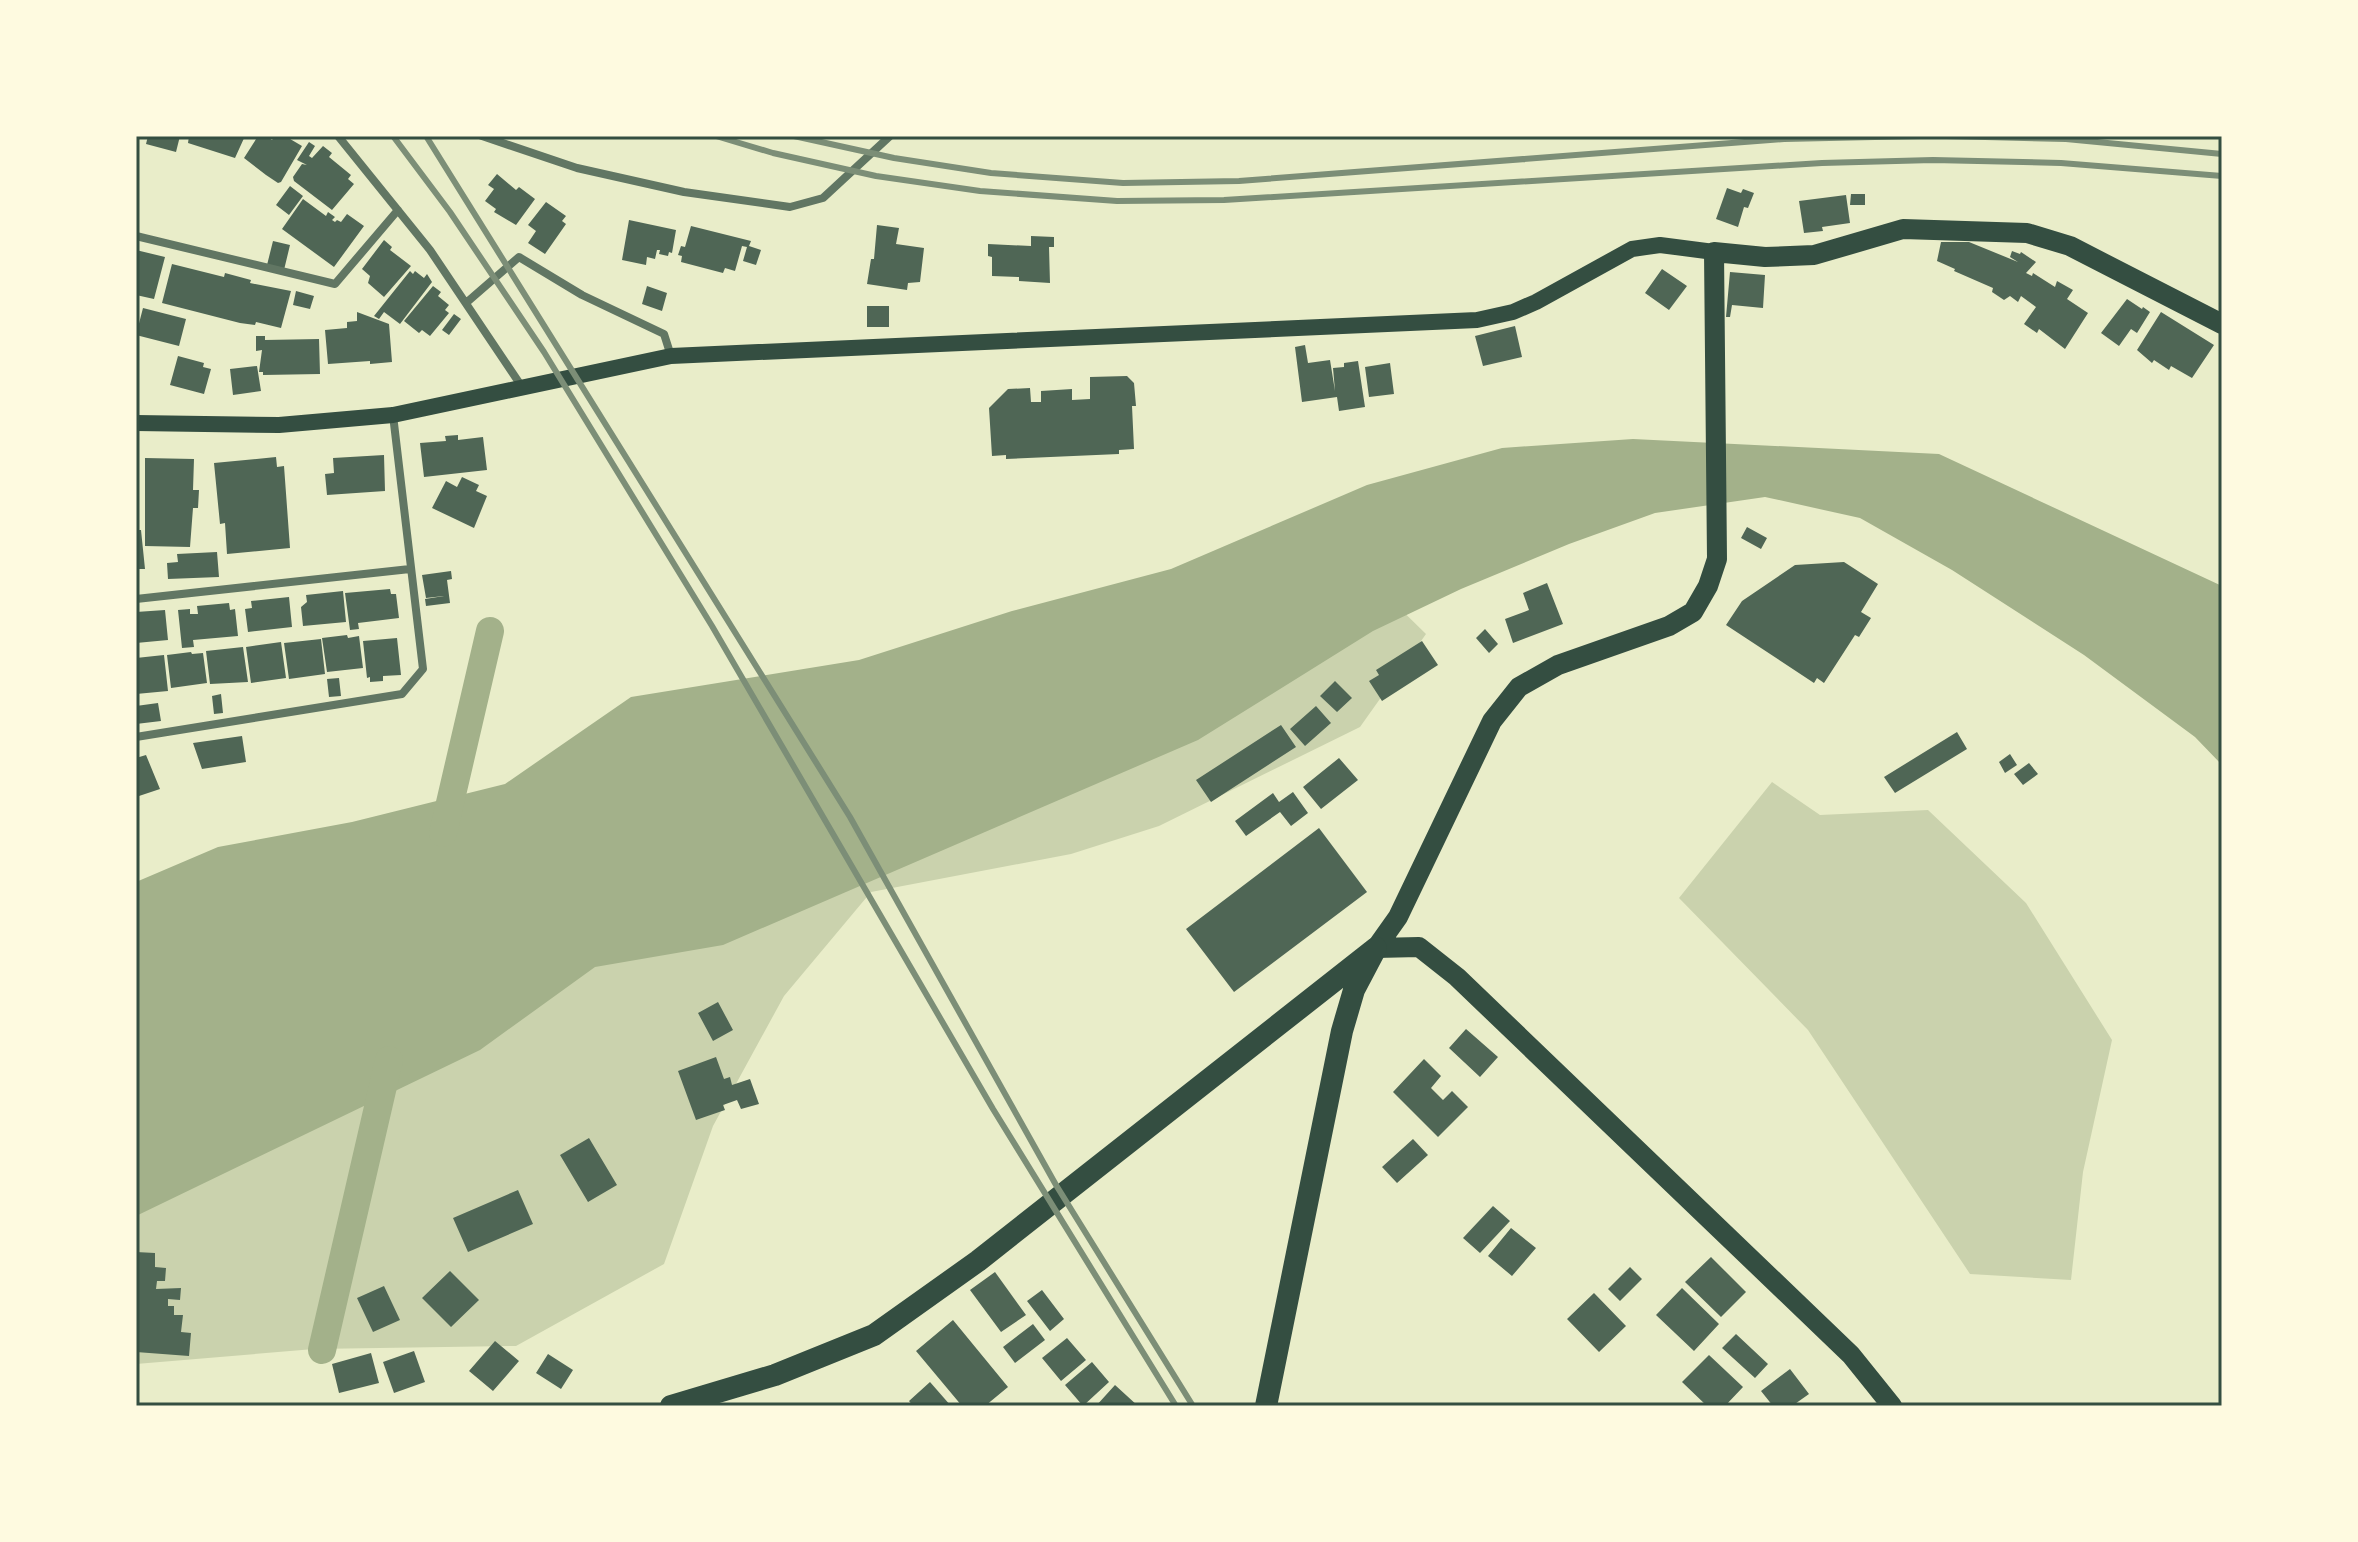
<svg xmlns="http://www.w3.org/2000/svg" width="2358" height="1542" font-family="'Fira Sans',sans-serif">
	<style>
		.green { fill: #cad2ad }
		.water { fill: #a3b18a }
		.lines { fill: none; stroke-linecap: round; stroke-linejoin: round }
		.canal { stroke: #a3b18a; stroke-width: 28 }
		.building { fill: #4f6655 }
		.minor { stroke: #617663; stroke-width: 8 }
		.secondary { stroke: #344e41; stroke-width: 16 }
		.primary { stroke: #344e41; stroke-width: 20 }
		.trunk { stroke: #344e41; stroke-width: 22 }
		.rail { stroke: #7c8e77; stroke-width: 6 }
		.neatline { fill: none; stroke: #344e41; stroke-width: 3 }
	</style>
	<rect width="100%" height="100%" fill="#e9edc9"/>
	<path class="green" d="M1377 586 1426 634 1360 727 1159 826 1071 854 871 892 784 996 713 1126 664 1264 516 1346 314 1349 136 1364V1010Z
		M1772 782 1820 815 1928 810 2026 903 2112 1040 2083 1172 2071 1280 1970 1274 1808 1030 1679 898Z"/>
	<path class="water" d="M1633 439 1939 454 2222 586V765L2195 737 2084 655 1952 570 1860 518 1765 497 1655 513 1569 544 1461 589 1373 631 1198 740 723 945 595 967 480 1050 136 1216V882L218 847 352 822 505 784 631 697 859 660 1012 611 1171 569 1367 485 1502 448Z"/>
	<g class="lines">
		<path class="canal" d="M443 833 490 631
			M322 1350 389 1060"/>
	</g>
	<path class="building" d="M148 136H180L176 152 146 144Z
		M189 136H245L235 158 188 143Z
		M258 136H266L272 140 275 136H285L302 146 281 182 278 183 266 175 244 158Z
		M309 142 315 146 309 156 312 158 323 146 332 153 329 157 351 175 348 179 354 184 332 210 294 181 293 177 302 164 307 165 297 160Z
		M497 174 516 190 519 187 535 199 516 225 494 212 496 209 485 201 494 189 488 185Z
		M290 186 303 196 289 215 276 205Z
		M1727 188 1741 193 1743 189 1754 193 1748 208 1744 207 1738 227 1716 219Z
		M1851 194H1865V205H1850Z
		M1846 195 1850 223 1822 227 1823 231 1804 233 1799 201Z
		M303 199 326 216 328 212 335 217 332 220 335 222 337 220 341 222 347 214 364 226 334 267 282 229Z
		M546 202 566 216 562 221 566 224 545 254 528 243 536 231 528 225Z
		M629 220 676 230 672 253 669 252 668 256 659 254 660 250H657L655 259 647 257 646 265 622 260Z
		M877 225 899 228 896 244 924 248 920 282 908 283 907 290 867 284 871 259H874Z
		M691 226 751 241 749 246 761 250 756 265 743 261 747 247 742 246 735 271 725 268 723 273 681 262 682 256 678 255 681 246 685 247Z
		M1031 236 1054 237V247H1049L1050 283 1019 281V277L992 276V257L988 256V244L1031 246Z
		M384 240 392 247 390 250 411 266 384 297 368 283 370 276 362 269Z
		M273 241 290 245 284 270 267 265Z
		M1941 242H1969L2018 262 2010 257 2012 251 2020 254 2021 252 2036 262 2026 273 2032 276 2033 273 2055 287 2057 281 2073 290 2067 299 2088 313 2065 349 2039 329 2037 333 2024 324 2036 307 2021 296 2018 302 2010 296 2004 300 1992 292 1993 288 1954 271 1955 269 1937 261Z
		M136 250 165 257 154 299 136 295Z
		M172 264 224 277 225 273 251 280 250 283 291 291 281 328 256 322 255 325 240 323 162 303Z
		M1662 269 1687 286 1669 310 1645 293Z
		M410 271 413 274 415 271 424 278 427 274 432 282 400 324 384 312 379 319 374 316Z
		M1730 272 1765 275 1763 308 1732 305 1730 317H1726Z
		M433 286 441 292 438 296 449 305 445 310 449 313 430 336 422 330 419 333 404 321Z
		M647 286 667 293 662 311 642 304Z
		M296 291 314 296 310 309 293 305Z
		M2127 299 2142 309 2143 307 2150 312 2137 333 2131 329 2119 346 2101 333Z
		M867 306H889V327H867Z
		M143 308 186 319 179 346 136 335Z
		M357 312 389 324 392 362 370 364V361L328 364 325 330 347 328V322L357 321Z
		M2161 312 2214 345 2192 378 2171 366 2169 370 2154 360 2152 363 2137 350Z
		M454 314 461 319 449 335 442 330Z
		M1515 326 1522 357 1483 366 1475 336Z
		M256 336H265V340L319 339 320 374 263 375V372H259L262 350 256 351Z
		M1305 345 1308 363 1330 360 1335 391 1333 368 1344 367V363L1358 361 1365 407 1339 411 1337 397 1302 402 1295 347Z
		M178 356 204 363 203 367 211 369 204 394 170 385Z
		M1390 363 1394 394 1369 397 1365 367Z
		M257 366 261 391 233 395 230 369Z
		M1127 376 1134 383 1136 406H1132L1134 449 1119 450V454L1006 459V455L992 456 989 408 1008 389 1030 388 1031 402H1041V391L1072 389V400L1090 399V377Z
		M458 435V440L483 437 487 470 424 477 420 443 446 441 445 436Z
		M384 455 385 491 327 495 325 474 334 473 333 458Z
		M276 457 277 467 284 466 290 548 227 554 225 523 220 524 214 463Z
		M145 458 194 459 193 490H199L198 508H193L190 547 145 546Z
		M462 477 479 485 476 491 487 496 474 528 432 508 446 481 457 487Z
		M1747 527 1767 538 1761 549 1741 538Z
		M136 530H141L145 569H136Z
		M217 552 219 577 168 579 167 563 178 562 177 554Z
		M1844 562 1878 584 1861 612 1871 618 1859 637 1855 635 1824 683 1817 678 1814 683 1726 625 1742 601 1795 565Z
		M451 571 452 579 447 580 450 603 426 606 425 599 444 596 426 598 422 575Z
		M1547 583 1563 624 1513 643 1505 619 1529 610 1523 593Z
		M390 589 391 594H396L399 618 358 623 359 629 350 630 345 593Z
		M343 591 346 622 303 626 301 607 307 602 306 595Z
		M289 597 292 627 248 632 245 609 252 608 251 601Z
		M229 603 230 610 235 609 238 636 193 640 194 647 182 648 178 610 190 609V614H198L197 606Z
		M165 610 168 640 136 643V612Z
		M1485 629 1498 644 1489 653 1476 638Z
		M347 635 348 638 359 636 363 668 327 672 322 638Z
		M397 638 401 675 383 676V681L370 682V677L367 678 363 641Z
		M321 639 325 674 289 679 284 643Z
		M1422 641 1438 665 1382 701 1369 681 1379 675 1376 670Z
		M281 642 286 678 251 683 246 647Z
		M243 647 248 682 210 684 206 651Z
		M191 652 192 654 203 653 207 683 171 688 167 655Z
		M164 655 168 691 136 694V658Z
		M339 678 341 696 329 697 327 679Z
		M1335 681 1352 698 1337 712 1320 696Z
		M221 694 223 713 214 714 212 696Z
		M158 703 161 721 136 724V706Z
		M1316 706 1331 723 1305 746 1290 729Z
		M1281 725 1296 747 1211 802 1196 780Z
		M1957 732 1967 749 1895 793 1884 777Z
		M242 736 246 762 202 769 193 743Z
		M2010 754 2017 765 2005 773 1999 762Z
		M146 755 160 789 136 797V758Z
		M1339 758 1358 780 1321 809 1303 787Z
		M2029 763 2038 774 2023 785 2014 774Z
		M1293 792 1308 813 1291 826 1280 812 1246 836 1235 821 1273 793 1279 802Z
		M1319 828 1367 892 1234 992 1186 929Z
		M718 1002 733 1030 713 1041 698 1013Z
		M1466 1029 1498 1057 1480 1077 1449 1048Z
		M716 1057 724 1079 730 1077 732 1085 750 1079 759 1104 741 1109 737 1100 723 1105 725 1110 696 1120 678 1071Z
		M1424 1059 1441 1076 1431 1088 1443 1100 1452 1091 1468 1107 1438 1137 1393 1092Z
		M589 1138 617 1185 588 1202 560 1155Z
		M1413 1139 1428 1155 1397 1183 1382 1167Z
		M518 1190 533 1224 468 1252 453 1218Z
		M1493 1206 1510 1221 1480 1253 1463 1238Z
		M1511 1228 1536 1248 1512 1276 1488 1256Z
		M136 1252 155 1253V1267L166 1268 165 1281H157L156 1289 181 1288 180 1300 168 1299V1306H174V1315H183L181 1332 191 1333 189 1356 136 1352Z
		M1711 1257 1746 1292 1721 1317 1685 1282Z
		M1630 1267 1642 1279 1620 1301 1608 1289Z
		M450 1271 479 1300 451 1327 422 1298Z
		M995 1272 1026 1315 1001 1332 970 1290Z
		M384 1286 400 1320 373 1332 357 1298Z
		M1682 1288 1719 1324 1694 1351 1656 1315Z
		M1042 1290 1064 1319 1050 1331 1027 1301Z
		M1594 1293 1626 1326 1599 1352 1567 1319Z
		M953 1320 1008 1387 985 1406H962L916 1351Z
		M1033 1324 1045 1340 1015 1363 1003 1347Z
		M1736 1334 1768 1364 1755 1378 1722 1348Z
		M1067 1338 1086 1360 1061 1381 1042 1358Z
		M495 1341 519 1361 493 1391 469 1371Z
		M414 1351 425 1382 394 1393 383 1362Z
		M371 1353 379 1383 339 1393 332 1364Z
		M548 1354 573 1370 561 1389 536 1373Z
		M1709 1355 1743 1387 1725 1406H1707L1682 1382Z
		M1092 1362 1109 1382 1083 1406 1065 1385Z
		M1790 1369 1809 1394 1792 1406H1773L1761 1391Z
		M930 1382 951 1406H913L909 1401Z
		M1115 1385 1138 1406H1096Z"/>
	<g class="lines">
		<path class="minor" d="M338 136 430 250 522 387
			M482 136 577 168 684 192 790 207 823 198 890 136
			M136 236 335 284 398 210
			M466 303 519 257 582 295 664 334 671 356
			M136 599 410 569
			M136 737 402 694 423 669 393 415"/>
		<path class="secondary" d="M136 423 279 425 393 415 671 356 1477 320 1513 312 1536 302 1632 249 1660 245 1714 252"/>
		<path class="primary" d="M1376 948 1398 917 1492 721 1519 687 1558 665 1669 626 1693 612 1708 586 1717 559 1714 252 1765 257 1814 255 1903 229 2027 233 2070 246 2222 324
			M1376 948 1419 947 1457 977 1851 1355 1892 1406"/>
		<path class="trunk" d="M671 1406 775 1375 874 1335 978 1261 1376 948
			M1266 1406 1342 1031 1354 990 1374 952"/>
		<path class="rail" d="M393 136 450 212 544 352 712 626 993 1109 1176 1406
			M426 136 850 817 1056 1185 1193 1406
			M716 136 773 153 876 176 980 191 1117 201 1224 200 1822 163 1933 160 2061 163 2222 176
			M794 136 894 158 991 173 1123 183 1239 181 1784 139 1920 136
			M1946 136 2066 139 2222 154"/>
	</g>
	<rect width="2358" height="1542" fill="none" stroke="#fefae0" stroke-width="276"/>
	<rect x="138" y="138" width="2082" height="1266" class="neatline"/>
</svg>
